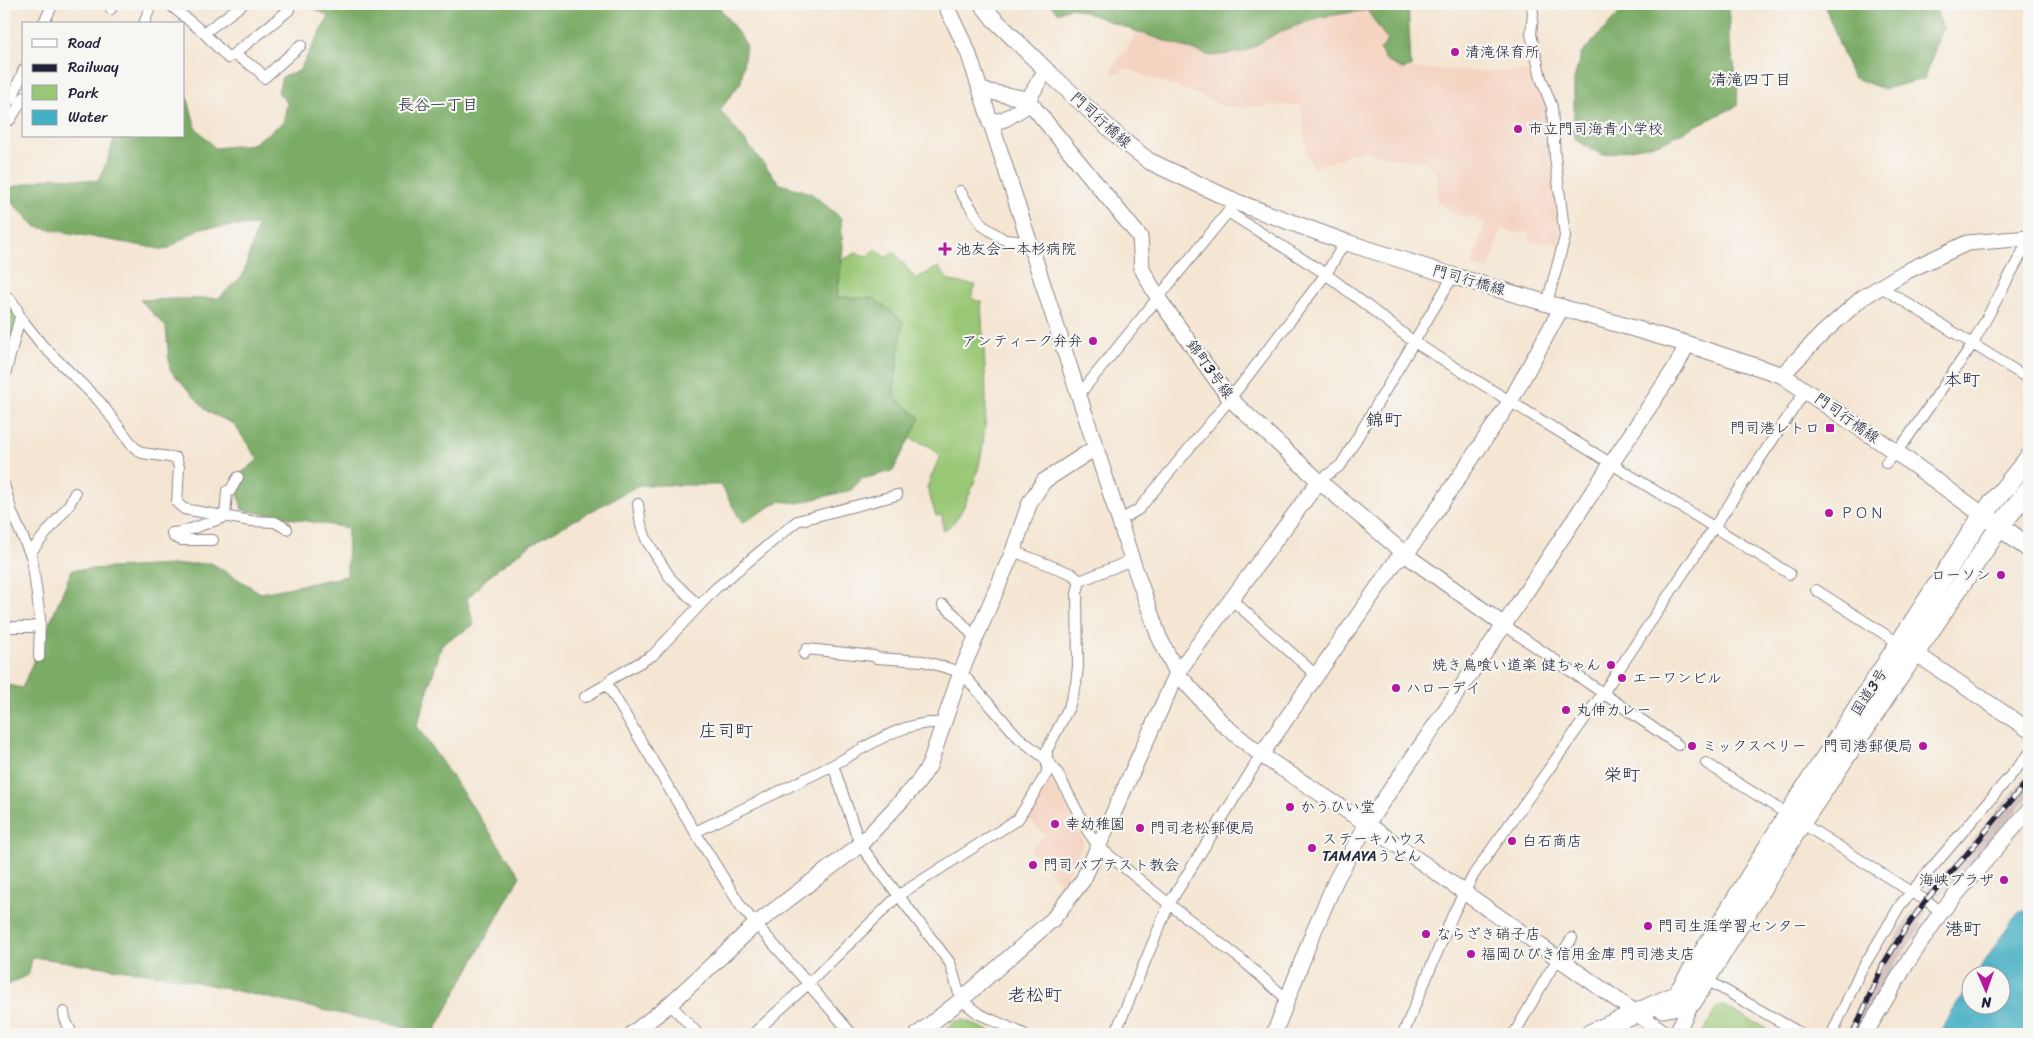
<svg xmlns="http://www.w3.org/2000/svg" width="2033" height="1038" font-family="Sriracha,'Klee One',sans-serif">
	<style>
		.built { fill: #f5d3c1 }
		.industrial { fill: #d1c0bc }
		.green { fill: #99c775; stroke: #5e7458 }
		.forest { fill: #7aac66; stroke: #4e6750 }
		.water { fill: #44afc3; stroke: #33687f }
		.lines { fill: none; stroke-linecap: round; stroke-linejoin: round }
		.street-casing { stroke: #8c8487; stroke-width: 12 }
		.secondary-casing { stroke: #8c8487; stroke-width: 17 }
		.primary-casing { stroke: #8c8487; stroke-width: 18 }
		.highway-casing { stroke: #8c8487; stroke-width: 21 }
		.street { stroke: #fff; stroke-width: 10 }
		.secondary { stroke: #fff; stroke-width: 15 }
		.primary { stroke: #fff; stroke-width: 16 }
		.highway { stroke: #fff; stroke-width: 19 }
		.rail-casing { stroke: #22223b; stroke-width: 5.5 }
		.rail { stroke: #f6f6f2; stroke-width: 4; stroke-dasharray: 11; stroke-linecap: butt }
		.poi-dot { fill: #b5179e; stroke: #f6f6f2; stroke-width: 2 }
		.labels { text-anchor: middle; dominant-baseline: central; stroke-width: 4.5; stroke-linejoin: round; paint-order: stroke }
		.poi-label { font-size: 15px; fill: #22223b; stroke: #f6f6f2; text-anchor: start }
		.street-label { font-size: 15px; fill: #22223b; stroke: #f6f6f2 }
		.neighbourhood-label { font-size: 16px; fill: #22223b; stroke: #f6f6f2 }
		.quarter-label { font-size: 18px; fill: #22223b; stroke: #f6f6f2 }
	</style>
	<rect width="100%" height="100%" fill="#f6f6f2"/>
	<filter id="ink" filterUnits="userSpaceOnUse"><feTurbulence type="fractalNoise" baseFrequency=".02" numOctaves="2"/><feDisplacementMap in="SourceGraphic" scale="10" xChannelSelector="R" yChannelSelector="G"/><feConvolveMatrix kernelMatrix="1 2 1 2 8 2 1 2 1" color-interpolation-filters="sRGB"/></filter>
	<filter id="wash" filterUnits="userSpaceOnUse"><feTurbulence type="fractalNoise" baseFrequency=".0096" numOctaves="4" result="noise"/><feDisplacementMap in="SourceGraphic" scale="20" xChannelSelector="R" yChannelSelector="G"/><feGaussianBlur stdDeviation="1.12" result="paint"/><feColorMatrix in="noise" values="0 0 0 0 0 0 0 0 0 0 0 0 0 0 0 0 0 1.4 0 .05"/><feComposite in="paint" operator="in"/></filter>
	<g filter="url(#wash)">
		<rect width="100%" height="100%" fill="#f5e6d3"/>
		<path class="built" d="M1367 10 1388 41 1380 50 1402 69 1534 72 1546 101 1560 243H1531L1529 233 1511 232 1502 228 1489 270 1472 266 1485 223 1472 217H1461L1437 203 1438 176 1423 161 1394 158 1365 151 1352 153 1314 168 1307 156 1301 105 1225 107 1210 99 1124 68 1122 72 1113 74V67L1138 32 1211 56 1244 52 1279 32 1321 17Z
			M1047 781 1052 782 1082 838 1083 843 1066 878 1061 884 1030 850 1045 835 1024 814Z"/>
		<path class="industrial" d="M2029 773V796L1958 880 1955 878 1939 898 1927 888 1930 884 1934 885Z
			M1919 904 1927 911 1920 923 1923 925 1894 966 1882 988 1862 1034H1847L1857 1006 1875 971 1908 918Z"/>
		<path class="green" d="M875 249 886 258 893 251 916 279 938 267 949 281 975 285 972 299 981 302C984 368 996 440 966 502 960 514 955 524 943 531L942 515 936 516 927 487 940 456 931 447 909 438 920 418 893 396 903 321 837 297 842 260 856 253 867 256Z
			M4 302 9 305 16 317 4 372Z
			M1723 1006 1777 1034H1702L1717 1007Z
			M964 1020 996 1034H940L955 1021Z"/>
		<path class="forest" d="M304 4H717L746 44 741 82 720 110 780 184 811 193 841 218 843 248 837 297 874 298 903 321 893 396 920 418 893 471 862 479 851 490 798 503 780 501 742 523 721 485H639L533 543 491 574 467 599 474 625 442 644 417 726 520 876 433 1034 169 976 32 957 29 974 4 987V684L22 688 72 570 211 563 261 593 347 576 348 528 242 510 235 478 258 460 234 424 208 412 170 370 166 327 140 300 219 298 243 275 258 225 200 228 166 250 36 227 4 195V189L54 177 98 181 107 162 115 136H184V85L196 128 215 148 252 144 283 123 287 103 278 92 282 77 299 71 329 16Z
			M1050 4H1408L1411 67 1402 69 1386 61 1380 50 1388 41 1367 10 1321 17 1279 32 1244 52 1211 56 1138 32 1071 7 1058 13Z
			M1628 4H1729V41L1738 82 1737 106 1660 143 1602 155 1574 139V79L1581 54Z
			M1824 4H1934L1943 28 1924 79 1884 89 1852 77Z"/>
		<path class="water" d="M2029 909V1034H1938L1970 984V1006H2000V976L1976 975 2014 917 2018 913Z"/>
	</g>
	<g filter="url(#ink)">
		<g class="lines">
			<g class="street-casing">
				<path id="street" d="M169 4 204 33 228 58 234 54 258 70 264 78 301 45
					M1532 4 1533 14 1531 34 1541 78 1552 107 1555 157 1565 237 1547 303
					M111 9 112 4
					M43 24 53 4
					M144 24 151 4
					M204 33 243 4
					M234 54 289 10
					M4 107 13 96 24 69
					M10 120 24 97
					M960 191 983 226 1005 240 1030 242
					M1228 212 1326 274 1414 342 1790 574
					M1881 287 2029 379
					M4 295 10 299 16 307 20 317 42 345 100 402 134 447 142 453 176 458 179 467 177 503 184 509 251 521 275 522 287 529
					M4 379 20 317
					M1078 396 1232 207
					M1886 463 1906 440 1972 345 2029 240
					M1319 481 1341 465 1453 276
					M4 484 12 513 32 558 40 618 39 657
					M638 504 641 525 647 541 671 579 699 606
					M1119 521 1139 509 1230 399 1326 274 1345 242
					M213 540H181L174 537 172 533 182 532 225 517 227 491H230L238 477
					M1013 551 1072 574 1080 581 1132 560
					M30 553 69 505 75 493
					M1816 590 1900 644
					M1232 600 1316 675
					M943 605 954 614 975 638
					M1504 625 1678 745
					M4 627H31L40 624
					M804 654 807 649 874 656 876 658 923 661 961 672 1018 737 1047 760 1057 772 1087 830 1099 847 1169 904 1242 960 1287 999
					M607 684 611 679 653 655 715 589 797 521 897 495
					M585 697 607 684 695 832 742 908 852 1034
					M1706 763 1916 895 1926 900 1941 912
					M833 765 860 845 950 963 961 1000 979 1014 1024 1034
					M695 832C741 810 787 788 833 765 867 747 902 720 943 723
					M1705 979 1802 1034
					M670 1004 698 1034
					M64 1012 65 1019 72 1034
					M753 1034 808 984 899 895 1018 819 1047 773V750L1069 707 1076 684 1078 666 1077 593 1080 581
					M1115 1034 1169 904 1261 755
					M1403 1034 1454 912 1474 874 1603 693 1806 390
					M1514 1034 1547 976 1572 938
					M1832 1034 1859 974 1901 904 2029 754"/>
			</g>
			<g class="secondary-casing">
				<path id="secondary" d="M945 4 968 52 1132 560 1159 637 1177 673 1224 725 1261 755 1367 824 1666 1034
					M980 90 1027 99
					M1027 99 1140 237 1142 269 1158 298 1230 399 1319 481 1406 555 1504 625
					M990 123 1005 119 1023 108 1046 70
					M1782 375 1823 333 1862 298 1905 272 1967 243 2029 238
					M1906 647 2029 730
					M1261 755 1396 561 1406 555 1510 402 1562 307
					M632 1034 670 1004 756 924 860 845 917 784 929 766 961 672 1013 551 1030 502 1044 481 1095 448
					M918 1034 961 1000 1053 919 1083 880 1177 673 1319 481
					M1274 1034 1311 938 1336 880 1367 824 1504 625 1677 365 1687 344
					M1676 1034 1692 1002
					M1865 1034 1907 963 1941 912 2029 810"/>
			</g>
			<g class="primary-casing">
				<path id="primary" d="M982 4 993 18 1046 70 1122 140 1149 161 1236 202 1345 242 1453 276 1687 344 1782 375 1896 452 1983 515"/>
			</g>
			<g class="highway-casing">
				<path id="highway" d="M1990 519 2029 548
					M1663 1008 1692 1002 1801 823 2000 526 2029 489
					M1590 1034 1677 995 1788 815 1983 515 2029 458"/>
			</g>
			<use href="#street" class="street"/>
			<use href="#secondary" class="secondary"/>
			<use href="#primary" class="primary"/>
			<use href="#highway" class="highway"/>
			<g class="rail-casing">
				<path id="rail" d="M1853 1034 1883 965 1904 931 1926 900 1962 860 2029 779"/>
			</g>
			<use href="#rail" class="rail"/>
		</g>
	</g>
	<g class="poi-dot">
		<circle cx="1455" cy="52" r="5"/>
		<circle cx="1518" cy="129" r="5"/>
		<path d="M942.5 241.5h5v5h5v5h-5v5h-5v-5h-5v-5h5z"/>
		<circle cx="1093" cy="341" r="5"/>
		<rect x="1825" y="423" width="10" height="10" rx="2.5"/>
		<circle cx="1829" cy="513" r="5"/>
		<circle cx="2001" cy="575" r="5"/>
		<circle cx="1611" cy="665" r="5"/>
		<circle cx="1622" cy="678" r="5"/>
		<circle cx="1396" cy="688" r="5"/>
		<circle cx="1566" cy="710" r="5"/>
		<circle cx="1692" cy="746" r="5"/>
		<circle cx="1923" cy="746" r="5"/>
		<circle cx="1290" cy="807" r="5"/>
		<circle cx="1055" cy="824" r="5"/>
		<circle cx="1140" cy="828" r="5"/>
		<circle cx="1512" cy="841" r="5"/>
		<circle cx="1312" cy="848" r="5"/>
		<circle cx="1033" cy="865" r="5"/>
		<circle cx="2004" cy="880" r="5"/>
		<circle cx="1648" cy="926" r="5"/>
		<circle cx="1426" cy="934" r="5"/>
		<circle cx="1471" cy="954" r="5"/>
	</g>
	<g class="labels">
		<g class="poi-label">
			<text x="1465" y="52">清滝保育所</text>
			<text x="1528" y="129">市立門司海青小学校</text>
			<text x="956" y="249">池友会一本杉病院</text>
			<text x="1083" y="341" text-anchor="end">アンティーク弁弁</text>
			<text x="1820" y="428" text-anchor="end">門司港レトロ</text>
			<text x="1839" y="513">ＰＯＮ</text>
			<text x="1991" y="575" text-anchor="end">ローソン</text>
			<text x="1601" y="665" text-anchor="end">焼き鳥喰い道楽 健ちゃん</text>
			<text x="1632" y="678">エーワンビル</text>
			<text x="1406" y="688">ハローデイ</text>
			<text x="1576" y="710">丸伸カレー</text>
			<text x="1702" y="746">ミックスベリー</text>
			<text x="1913" y="746" text-anchor="end">門司港郵便局</text>
			<text x="1300" y="807">かうひい堂</text>
			<text x="1065" y="824">幸幼稚園</text>
			<text x="1150" y="828">門司老松郵便局</text>
			<text x="1322" y="839">ステーキハウス<tspan x="1322" dy="17">TAMAYAうどん</tspan></text>
			<text x="1522" y="841">白石商店</text>
			<text x="1043" y="865">門司バプテスト教会</text>
			<text x="1994" y="880" text-anchor="end">海峡プラザ</text>
			<text x="1658" y="926">門司生涯学習センター</text>
			<text x="1436" y="934">ならざき硝子店</text>
			<text x="1481" y="954">福岡ひびき信用金庫 門司港支店</text>
		</g>
		<g class="street-label">
			<text transform="translate(1101 120) rotate(42)">門司行橋線</text>
			<text transform="translate(1469 280) rotate(16)">門司行橋線</text>
			<text transform="translate(1210 369) rotate(54)">錦町3号線</text>
			<text transform="translate(1847 418) rotate(35)">門司行橋線</text>
			<text transform="translate(1869 692) rotate(-57)">国道3号</text>
		</g>
		<g class="neighbourhood-label">
			<text x="1751" y="79">清滝四丁目</text>
			<text x="438" y="104">長谷一丁目</text>
		</g>
		<g class="quarter-label">
			<text x="1962" y="380">本町</text>
			<text x="1384" y="420">錦町</text>
			<text x="726" y="731">庄司町</text>
			<text x="1622" y="775">栄町</text>
			<text x="1963" y="929">港町</text>
			<text x="1035" y="995">老松町</text>
		</g>
	</g>
	<rect width="2033" height="1038" fill="none" stroke="#f6f6f2" stroke-width="20"/>
	<rect x="22" y="22" width="162" height="115" fill="#f6f6f2" stroke="#a1a1a9"/>
	<rect x="32" y="39" width="25" height="8" fill="#ffffff" stroke="#a1a1a9"/>
	<text x="68" y="48" font-size="15" fill="#22223b">Road</text>
	<rect x="32" y="64" width="25" height="8" fill="#22223b" stroke="#a1a1a9"/>
	<text x="68" y="72" font-size="15" fill="#22223b">Railway</text>
	<rect x="32" y="85" width="25" height="15" fill="#99c775" stroke="#a1a1a9"/>
	<text x="68" y="98" font-size="15" fill="#22223b">Park</text>
	<rect x="32" y="110" width="25" height="15" fill="#44afc3" stroke="#a1a1a9"/>
	<text x="68" y="122" font-size="15" fill="#22223b">Water</text>
	<g transform="translate(1986 990) rotate(178)"><circle r="24" fill="#f6f6f2" stroke="#a1a1a9"/>
	<path d="M0-4L9 19L0 12L-9 19Z" fill="#b5179e"/>
	<text y="-8" font-size="14" font-weight="bold" text-anchor="middle" fill="#22223b">N</text>
	</g>
</svg>
